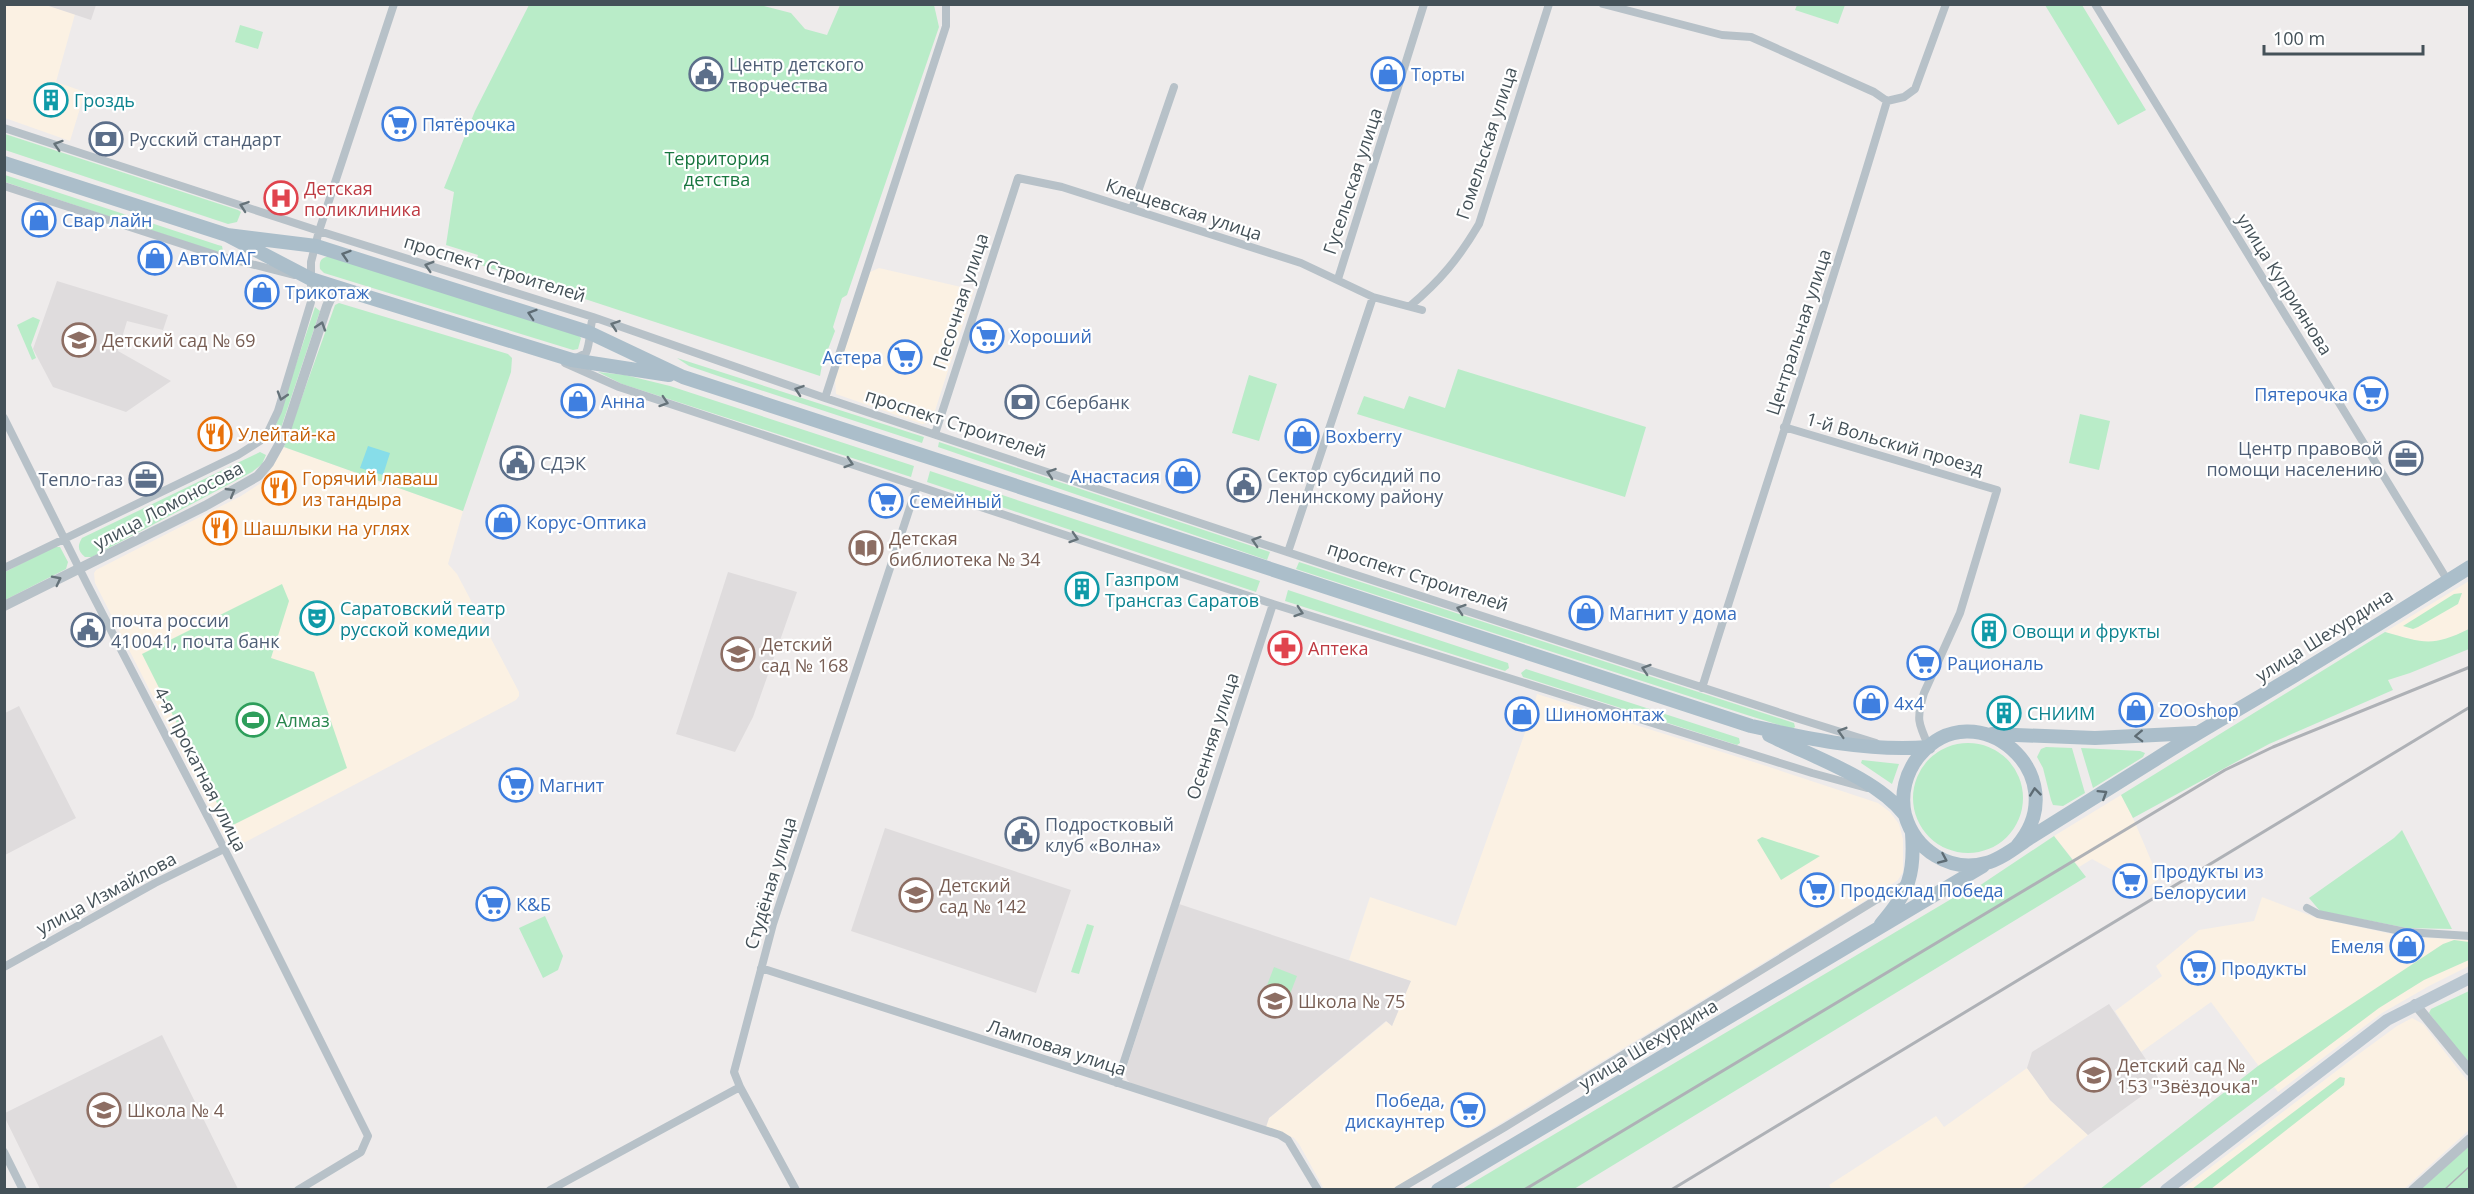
<svg xmlns="http://www.w3.org/2000/svg" width="2474" height="1194" font-family="'Open Sans',sans-serif">
	<style>
		.commercial { fill: #fbf1e3 }
		.education { fill: #dfdcdd }
		.green { fill: #b9ecc8 }
		.water { fill: #87dde9 }
		.lines { fill: none; stroke-linecap: round; stroke-linejoin: round }
		.minor { stroke: #b7c1c8; stroke-width: 8 }
		.tertiary { stroke: #b7c1c8; stroke-width: 10 }
		.secondary { stroke: #b9c6d0; stroke-width: 12 }
		.primary { stroke: #abbeca; stroke-width: 14 }
		.tram { stroke: #aeb1b6; stroke-width: 1.5 }
		.rail { stroke: #aeb1b6; stroke-width: 3 }
		.oneway { stroke: #66737a }
		.oneway2 { stroke: #5e6c74 }
		.labels { text-anchor: middle; dominant-baseline: central; stroke-width: 4.5; stroke-linejoin: round; paint-order: stroke }
		.service-label { font-size: 18px; fill: #4e5e75; stroke: #fff; text-anchor: start }
		.shop-label { font-size: 18px; fill: #366cbe; stroke: #fff; text-anchor: start }
		.culture-label { font-size: 18px; fill: #0d838f; stroke: #fff; text-anchor: start }
		.street-label { font-size: 18px; fill: #445158; stroke: #fff }
		.park-label { font-size: 18px; fill: #18763f; stroke: #fff }
		.health-label { font-size: 18px; fill: #be3a42; stroke: #fff; text-anchor: start }
		.education-label { font-size: 18px; fill: #785e54; stroke: #fff; text-anchor: start }
		.food-label { font-size: 18px; fill: #c56008; stroke: #fff; text-anchor: start }
		.leisure-label { font-size: 18px; fill: #27864d; stroke: #fff; text-anchor: start }
	</style>
	<rect width="100%" height="100%" fill="#eeebeb"/>
	<path class="commercial" d="M5 5H46L75 14 56 82 85 92 70 141 5 118Z
		M879 268 974 290 932 420 928 423 922 424 836 394 835 379 870 272Z
		M284 447 463 511 448 564 457 574 519 692V696L516 700 234 848 229 846 95 583 94 573 96 570 241 496 264 481Z
		M2469 581V629L2445 641 2423 643 2385 632Z
		M1537 694 1757 763 1878 803 1890 812 1899 824 1903 839V872L1898 880 1889 886 1393 1189H1324L1299 1144 1294 1138 1266 1127 1269 1118 1387 1021 1392 1026 1410 981 1349 960 1370 897 1456 926 1533 710Z
		M2121 795 2133 818 2159 879 2144 889 2142 886 2133 892 2123 876 2092 859 2079 867 2054 836Z
		M2262 897 2317 918 2406 937 2469 940V966L2429 986 2382 1013 2278 1092 2211 1002 2141 1052 2115 1011 2162 976 2156 966 2199 930 2254 921Z
		M2412 1018 2423 1024 2469 1083V1130L2404 1189 2181 1190 2352 1059 2397 1026Z
		M2027 1068 2050 1100 2088 1135 2021 1189 1832 1190 1829 1185 1936 1116 1944 1127Z"/>
	<path class="education" d="M46 5H96L91 20Z
		M57 281 168 315 163 330 127 321 118 351 171 381 126 412 53 387 33 349Z
		M728 572 797 592 753 717 735 752 676 734Z
		M19 706 76 818 5 855V713Z
		M885 828 1071 890 1036 993 851 931Z
		M1179 904 1411 981 1392 1026 1386 1021 1269 1118 1266 1127 1132 1084 1127 1080 1125 1072Z
		M2109 1004 2161 1082 2088 1135 2050 1100 2027 1068 2032 1052Z
		M162 1035 238 1189H40L5 1118V1113Z"/>
	<path class="green" d="M529 5H760L791 13 805 29 827 35 840 5H934L939 27 847 295 842 298 833 327 835 331 822 365 820 376 475 263 478 255 446 245 454 192 444 188 475 111Z
		M1797 5V4L1845 5 1838 24 1795 10Z
		M2045 5H2082L2146 110 2118 125Z
		M240 25 263 32 258 49 235 42Z
		M5 134 238 210 241 212 237 222 228 224 5 150Z
		M5 175 218 245 222 246 223 251 220 253 5 182Z
		M329 256 577 334 581 338 578 349 573 350 324 273 320 269C319 261 321 258 329 256Z
		M339 303 508 354 512 358 511 372 463 511 284 447 335 305Z
		M315 307 320 311 282 425 279 433 276 434 274 431Z
		M33 317 40 320 31 345 36 358 32 360 17 325Z
		M677 358 924 437 922 443 724 378 689 366Z
		M1458 369 1646 427 1625 497 1357 414 1364 396 1404 409 1409 396 1445 408Z
		M598 372 625 375 670 386 914 466 911 477 622 384Z
		M1249 375 1277 384 1259 441 1232 433Z
		M2080 414 2110 421 2099 470 2069 463Z
		M939 442 1270 552 1267 560 938 447Z
		M260 452 266 455 262 464 252 472 92 557H85C78 551 77 546 82 538Z
		M930 471 1260 581 1256 592 927 482Z
		M54 547H60L68 562 66 569 5 600V572Z
		M1299 562 1794 723 1795 727 1792 729 1747 715 1296 569Z
		M282 584 289 601 271 658 314 672 347 768 229 827 142 654Z
		M1288 590 1508 663 1509 668 1505 671 1285 601Z
		M2462 593 2458 604 2418 627 2413 629 2403 626 2454 594Z
		M2469 629V649L2410 673 2388 680 2393 690 2269 744 2133 818 2121 795 2385 632C2424 643 2432 647 2469 629Z
		M1526 669 1739 738 1740 743 1737 745 1523 677 1521 673Z
		M1913 798a55 55 0 1 1 110 0a55 55 0 1 1-110 0Z
		M2046 747 2072 748 2085 793 2063 806 2053 805 2051 800 2043 768 2037 757 2041 749Z
		M2081 748 2140 751 2145 753 2143 757 2093 788Z
		M1862 760 1899 764 1892 784 1861 763Z
		M2402 830 2452 929 2407 928 2320 911 2309 898 2394 838Z
		M2054 836 2086 877 1574 1189H1462L1963 892 1973 890Z
		M1762 837 1820 856 1781 880 1757 840Z
		M545 916 563 956 558 970 543 978 519 928Z
		M1087 924 1094 926 1079 974 1071 972Z
		M2454 940 2469 942V960L2424 980 2379 1008 2138 1189H2100L2258 1066 2443 944Z
		M1274 967 1297 976 1282 1015 1259 1006Z
		M2469 991V1065L2429 1013 2431 1009Z
		M2340 1077 2345 1078 2344 1085 2211 1189H2192Z
		M2469 1146V1189H2421Z"/>
	<path class="water" d="M368 446 390 453 383 475 360 468Z"/>
	<g class="lines">
		<path class="minor" d="M1603 4 1722 35 1751 37 1874 92 1887 101
			M2095 4 2448 581
			M1887 101 1904 97 1915 89 1946 4
			M4 128 319 231 593 317 825 398 1344 571 1796 718 1876 743
			M4 186 216 255 294 275
			M1132 209 1174 87
			M1338 279 1424 4
			M1410 306C1440 281 1459 258 1479 224L1549 4
			M572 360 586 353C591 341 589 330 593 317
			M565 363 619 387 1273 604 1812 773 1867 788
			M825 398 946 26V4
			M4 418 87 584 228 856 368 1136 361 1152 298 1190
			M1784 427 1997 490 1960 613 1924 693C1916 719 1918 723 1929 747
			M935 434 1018 178 1062 187 1301 263 1373 297 1422 310
			M1288 552 1373 297
			M4 568 238 455 260 441 269 430 278 411 311 302V262L319 231 394 4
			M1702 688C1763 492 1829 297 1887 101
			M2307 908 2318 914 2406 932 2470 936
			M4 967 155 883 224 849
			M761 968 1280 1135 1288 1140 1318 1190
			M1117 1083 1273 604
			M740 1087 796 1190
			M4 1152 23 1190
			M550 1190 740 1087 734 1072 773 924 917 486
			M1398 1190 1505 1127 1874 901 1906 884"/>
		<path class="tertiary" d="M4 606 205 506 258 476 269 463 284 436 327 306 332 295 338 288
			M2415 1004 2470 1071
			M2413 1190 2470 1139"/>
		<path class="secondary" d="M2166 1190 2387 1020 2470 978"/>
		<path class="primary" d="M4 163 227 235 311 279 368 297 572 360 669 375
			M227 235 316 246 588 332 683 377 1751 726C1810 739 1868 752 1929 747
			M1992 734 2095 738 2195 733
			M1769 735C1812 757 1875 777 1905 815
			M2017 846C2078 775 1975 688 1919 756 1906 772 1900 794 1905 815 1915 850 1950 873 1986 863 2002 859 2017 846 2031 837 2073 811 2115 785 2156 759 2196 733 2238 710 2279 685 2343 647 2406 607 2470 567
			M1881 924C1909 892 1915 874 1912 833
			M1438 1190 1983 866"/>
		<path class="tram" d="M2444 1190 2470 1166"/>
		<path class="rail" d="M1524 1190 2225 770 2273 747 2470 667
			M1671 1190 2470 707"/>
	</g>
	<defs><path id="oneway-chevron" d="M-2-3.5L2.5 0L-2 3.5" fill="none" stroke-width="1.6" stroke-linecap="round" stroke-linejoin="round" transform="scale(1.5)"/></defs>
	<g class="oneway">
		<use href="#oneway-chevron" transform="translate(58 145) rotate(-162)"/>
		<use href="#oneway-chevron" transform="translate(244 206) rotate(-161)"/>
		<use href="#oneway-chevron" transform="translate(429 266) rotate(-163)"/>
		<use href="#oneway-chevron" transform="translate(615 325) rotate(-161)"/>
		<use href="#oneway-chevron" transform="translate(321 326) rotate(-72)"/>
		<use href="#oneway-chevron" transform="translate(799 390) rotate(-161)"/>
		<use href="#oneway-chevron" transform="translate(282 396) rotate(107)"/>
		<use href="#oneway-chevron" transform="translate(664 402) rotate(18)"/>
		<use href="#oneway-chevron" transform="translate(849 463) rotate(18)"/>
		<use href="#oneway-chevron" transform="translate(1051 473) rotate(-161)"/>
		<use href="#oneway-chevron" transform="translate(231 492) rotate(-30)"/>
		<use href="#oneway-chevron" transform="translate(1074 538) rotate(18)"/>
		<use href="#oneway-chevron" transform="translate(1256 541) rotate(-162)"/>
		<use href="#oneway-chevron" transform="translate(57 580) rotate(-27)"/>
		<use href="#oneway-chevron" transform="translate(1461 609) rotate(-162)"/>
		<use href="#oneway-chevron" transform="translate(1299 612) rotate(18)"/>
		<use href="#oneway-chevron" transform="translate(1646 669) rotate(-162)"/>
		<use href="#oneway-chevron" transform="translate(1842 732) rotate(-163)"/>
	</g>
	<g class="oneway2">
		<use href="#oneway-chevron" transform="translate(346 255) rotate(-162)"/>
		<use href="#oneway-chevron" transform="translate(532 314) rotate(-162)"/>
		<use href="#oneway-chevron" transform="translate(2139 736) rotate(178)"/>
		<use href="#oneway-chevron" transform="translate(2035 792) rotate(-96)"/>
		<use href="#oneway-chevron" transform="translate(2103 794) rotate(-32)"/>
		<use href="#oneway-chevron" transform="translate(1943 859) rotate(24)"/>
	</g>
	<defs>
		<g id="civic-ring" transform="scale(1.725)"><circle r="9.5" fill="#fff" stroke="#5c6f8a" stroke-width="1.5"/><path d="M-.6-6.5H3V-4.5H.6V-3L4-1V1h2V6H-6V1h2V-1L-.6-3ZM-1.2 2.5V6h2.4V2.5Z" fill="#5c6f8a"/></g>
		<g id="shop-ring" transform="scale(1.725)"><circle r="9.5" fill="#fff" stroke="#3f7fe0" stroke-width="1.5"/><path d="M-5-2.5h2.3a2.7 3.5 0 0 1 5.4 0H5L5.5 6h-11ZM-1.5-2.5h3a1.5 2.3 0 0 0-3 0Z" fill="#3f7fe0"/></g>
		<g id="building-ring" transform="scale(1.725)"><circle r="9.5" fill="#fff" stroke="#0f9aa8" stroke-width="1.5"/><path d="M-4-6H4V6H1V3H-1V6H-4ZM-2.5-4.3h1.7v1.8h-1.7ZM.8-4.3h1.7v1.8H.8ZM-2.5-1h1.7V.8h-1.7ZM.8-1h1.7V.8H.8Z" fill="#0f9aa8"/></g>
		<g id="supermarket-ring" transform="scale(1.725)"><circle r="9.5" fill="#fff" stroke="#3f7fe0" stroke-width="1.5"/><path d="M-6-5.5h2.5l.6 2H6L4.5 2H-2.5L-4.4-4H-6ZM-1.5 3.2a1.3 1.3 0 1 0 .1 0ZM3 3.2a1.3 1.3 0 1 0 .1 0Z" fill="#3f7fe0"/></g>
		<g id="bank-ring" transform="scale(1.725)"><circle r="9.5" fill="#fff" stroke="#5c6f8a" stroke-width="1.5"/><path d="M-6-4H6V4H-6ZM0-2.3a2.3 2.3 0 1 0 0 4.6a2.3 2.3 0 1 0 0-4.6Z" fill="#5c6f8a"/></g>
		<g id="hospital-ring" transform="scale(1.725)"><circle r="9.5" fill="#fff" stroke="#e0444e" stroke-width="1.5"/><path d="M-5-5h3v3.5h4V-5h3V5h-3V1.5h-4V5h-3Z" fill="#e0444e"/></g>
		<g id="school-ring" transform="scale(1.725)"><circle r="9.5" fill="#fff" stroke="#8d6e63" stroke-width="1.5"/><path d="M0-5L7-2L0 1L-7-2ZM-4 1L0 2.5L4 1V4Q0 6-4 4Z" fill="#8d6e63"/></g>
		<g id="restaurant-ring" transform="scale(1.725)"><circle r="9.5" fill="#fff" stroke="#e8710a" stroke-width="1.5"/><path d="M-5-6h1v4h1v-4h1v4h1v-4h1v5L-1.5 .5V6h-2V.5L-5-1ZM5-6V6H3V1.5H1.5Q1.5-4 5-6Z" fill="#e8710a"/></g>
		<g id="office-ring" transform="scale(1.725)"><circle r="9.5" fill="#fff" stroke="#5c6f8a" stroke-width="1.5"/><path d="M-6-3h4V-5.5h4V-3h4V5H-6ZM-1-4.5V-3h2v-1.5ZM-6 0V1H6V0Z" fill="#5c6f8a"/></g>
		<g id="library-ring" transform="scale(1.725)"><circle r="9.5" fill="#fff" stroke="#8d6e63" stroke-width="1.5"/><path d="M-6-4Q-3-5.5-.7-3.5V5Q-3 3-6 4ZM6-4Q3-5.5 .7-3.5V5Q3 3 6 4Z" fill="#8d6e63"/></g>
		<g id="theatre-ring" transform="scale(1.725)"><circle r="9.5" fill="#fff" stroke="#0f9aa8" stroke-width="1.5"/><path d="M-5-5.5Q0-4 5-5.5V0Q5 5 0 6Q-5 5-5 0ZM-3.3-2.5H-1v1.5H-3.3ZM1-2.5H3.3v1.5H1ZM-2.8 1Q0 5.5 2.8 1Z" fill="#0f9aa8"/></g>
		<g id="pharmacy-ring" transform="scale(1.725)"><circle r="9.5" fill="#fff" stroke="#e0444e" stroke-width="1.5"/><path d="M-2-6h4v4h4v4h-4v4h-4v-4h-4v-4h4Z" fill="#e0444e"/></g>
		<g id="stadium-ring" transform="scale(1.725)"><circle r="9.5" fill="#fff" stroke="#2e9e5b" stroke-width="1.5"/><path d="M0-5a6.5 5 0 1 0 0 10a6.5 5 0 1 0 0-10ZM-3.5-1.8h7v3.6h-7Z" fill="#2e9e5b"/></g>
	</defs>
	<g fill-rule="evenodd">
		<use href="#civic-ring" x="706" y="74"/>
		<use href="#shop-ring" x="1388" y="74"/>
		<use href="#building-ring" x="51" y="100"/>
		<use href="#supermarket-ring" x="399" y="124"/>
		<use href="#bank-ring" x="106" y="139"/>
		<use href="#hospital-ring" x="281" y="198"/>
		<use href="#shop-ring" x="39" y="220"/>
		<use href="#shop-ring" x="155" y="258"/>
		<use href="#shop-ring" x="262" y="292"/>
		<use href="#supermarket-ring" x="987" y="336"/>
		<use href="#school-ring" x="79" y="340"/>
		<use href="#supermarket-ring" x="905" y="357"/>
		<use href="#supermarket-ring" x="2371" y="394"/>
		<use href="#shop-ring" x="578" y="401"/>
		<use href="#bank-ring" x="1022" y="402"/>
		<use href="#restaurant-ring" x="215" y="434"/>
		<use href="#shop-ring" x="1302" y="436"/>
		<use href="#office-ring" x="2406" y="458"/>
		<use href="#civic-ring" x="517" y="463"/>
		<use href="#shop-ring" x="1183" y="476"/>
		<use href="#office-ring" x="146" y="479"/>
		<use href="#civic-ring" x="1244" y="485"/>
		<use href="#restaurant-ring" x="279" y="488"/>
		<use href="#supermarket-ring" x="886" y="501"/>
		<use href="#shop-ring" x="503" y="522"/>
		<use href="#restaurant-ring" x="220" y="528"/>
		<use href="#library-ring" x="866" y="548"/>
		<use href="#building-ring" x="1082" y="589"/>
		<use href="#shop-ring" x="1586" y="613"/>
		<use href="#theatre-ring" x="317" y="618"/>
		<use href="#civic-ring" x="88" y="630"/>
		<use href="#building-ring" x="1989" y="631"/>
		<use href="#pharmacy-ring" x="1285" y="648"/>
		<use href="#school-ring" x="738" y="654"/>
		<use href="#supermarket-ring" x="1924" y="663"/>
		<use href="#shop-ring" x="1871" y="703"/>
		<use href="#shop-ring" x="2136" y="710"/>
		<use href="#building-ring" x="2004" y="713"/>
		<use href="#shop-ring" x="1522" y="714"/>
		<use href="#stadium-ring" x="253" y="720"/>
		<use href="#supermarket-ring" x="516" y="785"/>
		<use href="#civic-ring" x="1022" y="834"/>
		<use href="#supermarket-ring" x="2130" y="881"/>
		<use href="#supermarket-ring" x="1817" y="890"/>
		<use href="#school-ring" x="916" y="895"/>
		<use href="#supermarket-ring" x="493" y="904"/>
		<use href="#shop-ring" x="2407" y="946"/>
		<use href="#supermarket-ring" x="2198" y="968"/>
		<use href="#school-ring" x="1275" y="1001"/>
		<use href="#school-ring" x="2094" y="1075"/>
		<use href="#school-ring" x="104" y="1110"/>
		<use href="#supermarket-ring" x="1468" y="1110"/>
	</g>
	<g class="labels">
		<g class="service-label">
			<text x="729" y="64">Центр детского<tspan x="729" dy="21">творчества</tspan></text>
			<text x="129" y="139">Русский стандарт</text>
			<text x="1045" y="402">Сбербанк</text>
			<text x="2383" y="448" text-anchor="end">Центр правовой<tspan x="2383" dy="21">помощи населению</tspan></text>
			<text x="540" y="463">СДЭК</text>
			<text x="1267" y="475">Сектор субсидий по<tspan x="1267" dy="21">Ленинскому району</tspan></text>
			<text x="123" y="479" text-anchor="end">Тепло-газ</text>
			<text x="111" y="620">почта россии<tspan x="111" dy="21">410041, почта банк</tspan></text>
			<text x="1045" y="824">Подростковый<tspan x="1045" dy="21">клуб «Волна»</tspan></text>
		</g>
		<g class="shop-label">
			<text x="1411" y="74">Торты</text>
			<text x="422" y="124">Пятёрочка</text>
			<text x="62" y="220">Свар лайн</text>
			<text x="178" y="258">АвтоМАГ</text>
			<text x="285" y="292">Трикотаж</text>
			<text x="1010" y="336">Хороший</text>
			<text x="882" y="357" text-anchor="end">Астера</text>
			<text x="2348" y="394" text-anchor="end">Пятерочка</text>
			<text x="601" y="401">Анна</text>
			<text x="1325" y="436">Boxberry</text>
			<text x="1160" y="476" text-anchor="end">Анастасия</text>
			<text x="909" y="501">Семейный</text>
			<text x="526" y="522">Корус-Оптика</text>
			<text x="1609" y="613">Магнит у дома</text>
			<text x="1947" y="663">Рациональ</text>
			<text x="1894" y="703">4x4</text>
			<text x="2159" y="710">ZOOshop</text>
			<text x="1545" y="714">Шиномонтаж</text>
			<text x="539" y="785">Магнит</text>
			<text x="2153" y="871">Продукты из<tspan x="2153" dy="21">Белорусии</tspan></text>
			<text x="1840" y="890">Продсклад Победа</text>
			<text x="516" y="904">К&amp;Б</text>
			<text x="2384" y="946" text-anchor="end">Емеля</text>
			<text x="2221" y="968">Продукты</text>
			<text x="1445" y="1100" text-anchor="end">Победа,<tspan x="1445" dy="21">дискаунтер</tspan></text>
		</g>
		<g class="culture-label">
			<text x="74" y="100">Гроздь</text>
			<text x="1105" y="579">Газпром<tspan x="1105" dy="21">Трансгаз Саратов</tspan></text>
			<text x="340" y="608">Саратовский театр<tspan x="340" dy="21">русской комедии</tspan></text>
			<text x="2012" y="631">Овощи и фрукты</text>
			<text x="2027" y="713">СНИИМ</text>
		</g>
		<g class="street-label">
			<text transform="translate(1486 143) rotate(-72)">Гомельская улица</text>
			<text transform="translate(1352 181) rotate(-72)">Гусельская улица</text>
			<text transform="translate(1184 209) rotate(18)">Клещевская улица</text>
			<text transform="translate(495 268) rotate(17)">проспект Строителей</text>
			<text transform="translate(2285 284) rotate(58)">улица Куприянова</text>
			<text transform="translate(960 301) rotate(-72)">Песочная улица</text>
			<text transform="translate(1798 332) rotate(-72)">Центральная улица</text>
			<text transform="translate(956 423) rotate(18)">проспект Строителей</text>
			<text transform="translate(1895 443) rotate(16)">1-й Вольский проезд</text>
			<text transform="translate(168 505) rotate(-28)">улица Ломоносова</text>
			<text transform="translate(1418 576) rotate(18)">проспект Строителей</text>
			<text transform="translate(2324 635) rotate(-32)">улица Шехурдина</text>
			<text transform="translate(1212 736) rotate(-72)">Осенняя улица</text>
			<text transform="translate(201 769) rotate(63)">4-я Прокатная улица</text>
			<text transform="translate(770 883) rotate(-73)">Студёная улица</text>
			<text transform="translate(106 893) rotate(-28)">улица Измайлова</text>
			<text transform="translate(1648 1044) rotate(-31)">улица Шехурдина</text>
			<text transform="translate(1057 1047) rotate(18)">Ламповая улица</text>
		</g>
		<g class="park-label">
			<text x="717" y="158">Территория<tspan x="717" dy="21">детства</tspan></text>
		</g>
		<g class="health-label">
			<text x="304" y="188">Детская<tspan x="304" dy="21">поликлиника</tspan></text>
			<text x="1308" y="648">Аптека</text>
		</g>
		<g class="education-label">
			<text x="102" y="340">Детский сад № 69</text>
			<text x="889" y="538">Детская<tspan x="889" dy="21">библиотека № 34</tspan></text>
			<text x="761" y="644">Детский<tspan x="761" dy="21">сад № 168</tspan></text>
			<text x="939" y="885">Детский<tspan x="939" dy="21">сад № 142</tspan></text>
			<text x="1298" y="1001">Школа № 75</text>
			<text x="2117" y="1065">Детский сад №<tspan x="2117" dy="21">153 "Звёздочка"</tspan></text>
			<text x="127" y="1110">Школа № 4</text>
		</g>
		<g class="food-label">
			<text x="238" y="434">Улейтай-ка</text>
			<text x="302" y="478">Горячий лаваш<tspan x="302" dy="21">из тандыра</tspan></text>
			<text x="243" y="528">Шашлыки на углях</text>
		</g>
		<g class="leisure-label">
			<text x="276" y="720">Алмаз</text>
		</g>
	</g>
	<rect width="2474" height="1194" fill="none" stroke="#445158" stroke-width="12"/>
	<path d="M2264 45v9h159v-9" fill="none" stroke="#445158" stroke-width="3"/>
	<text x="2273" y="45" font-size="18" fill="#445158" stroke="#ffffff" stroke-width="4.5" paint-order="stroke">100 m</text>
</svg>
